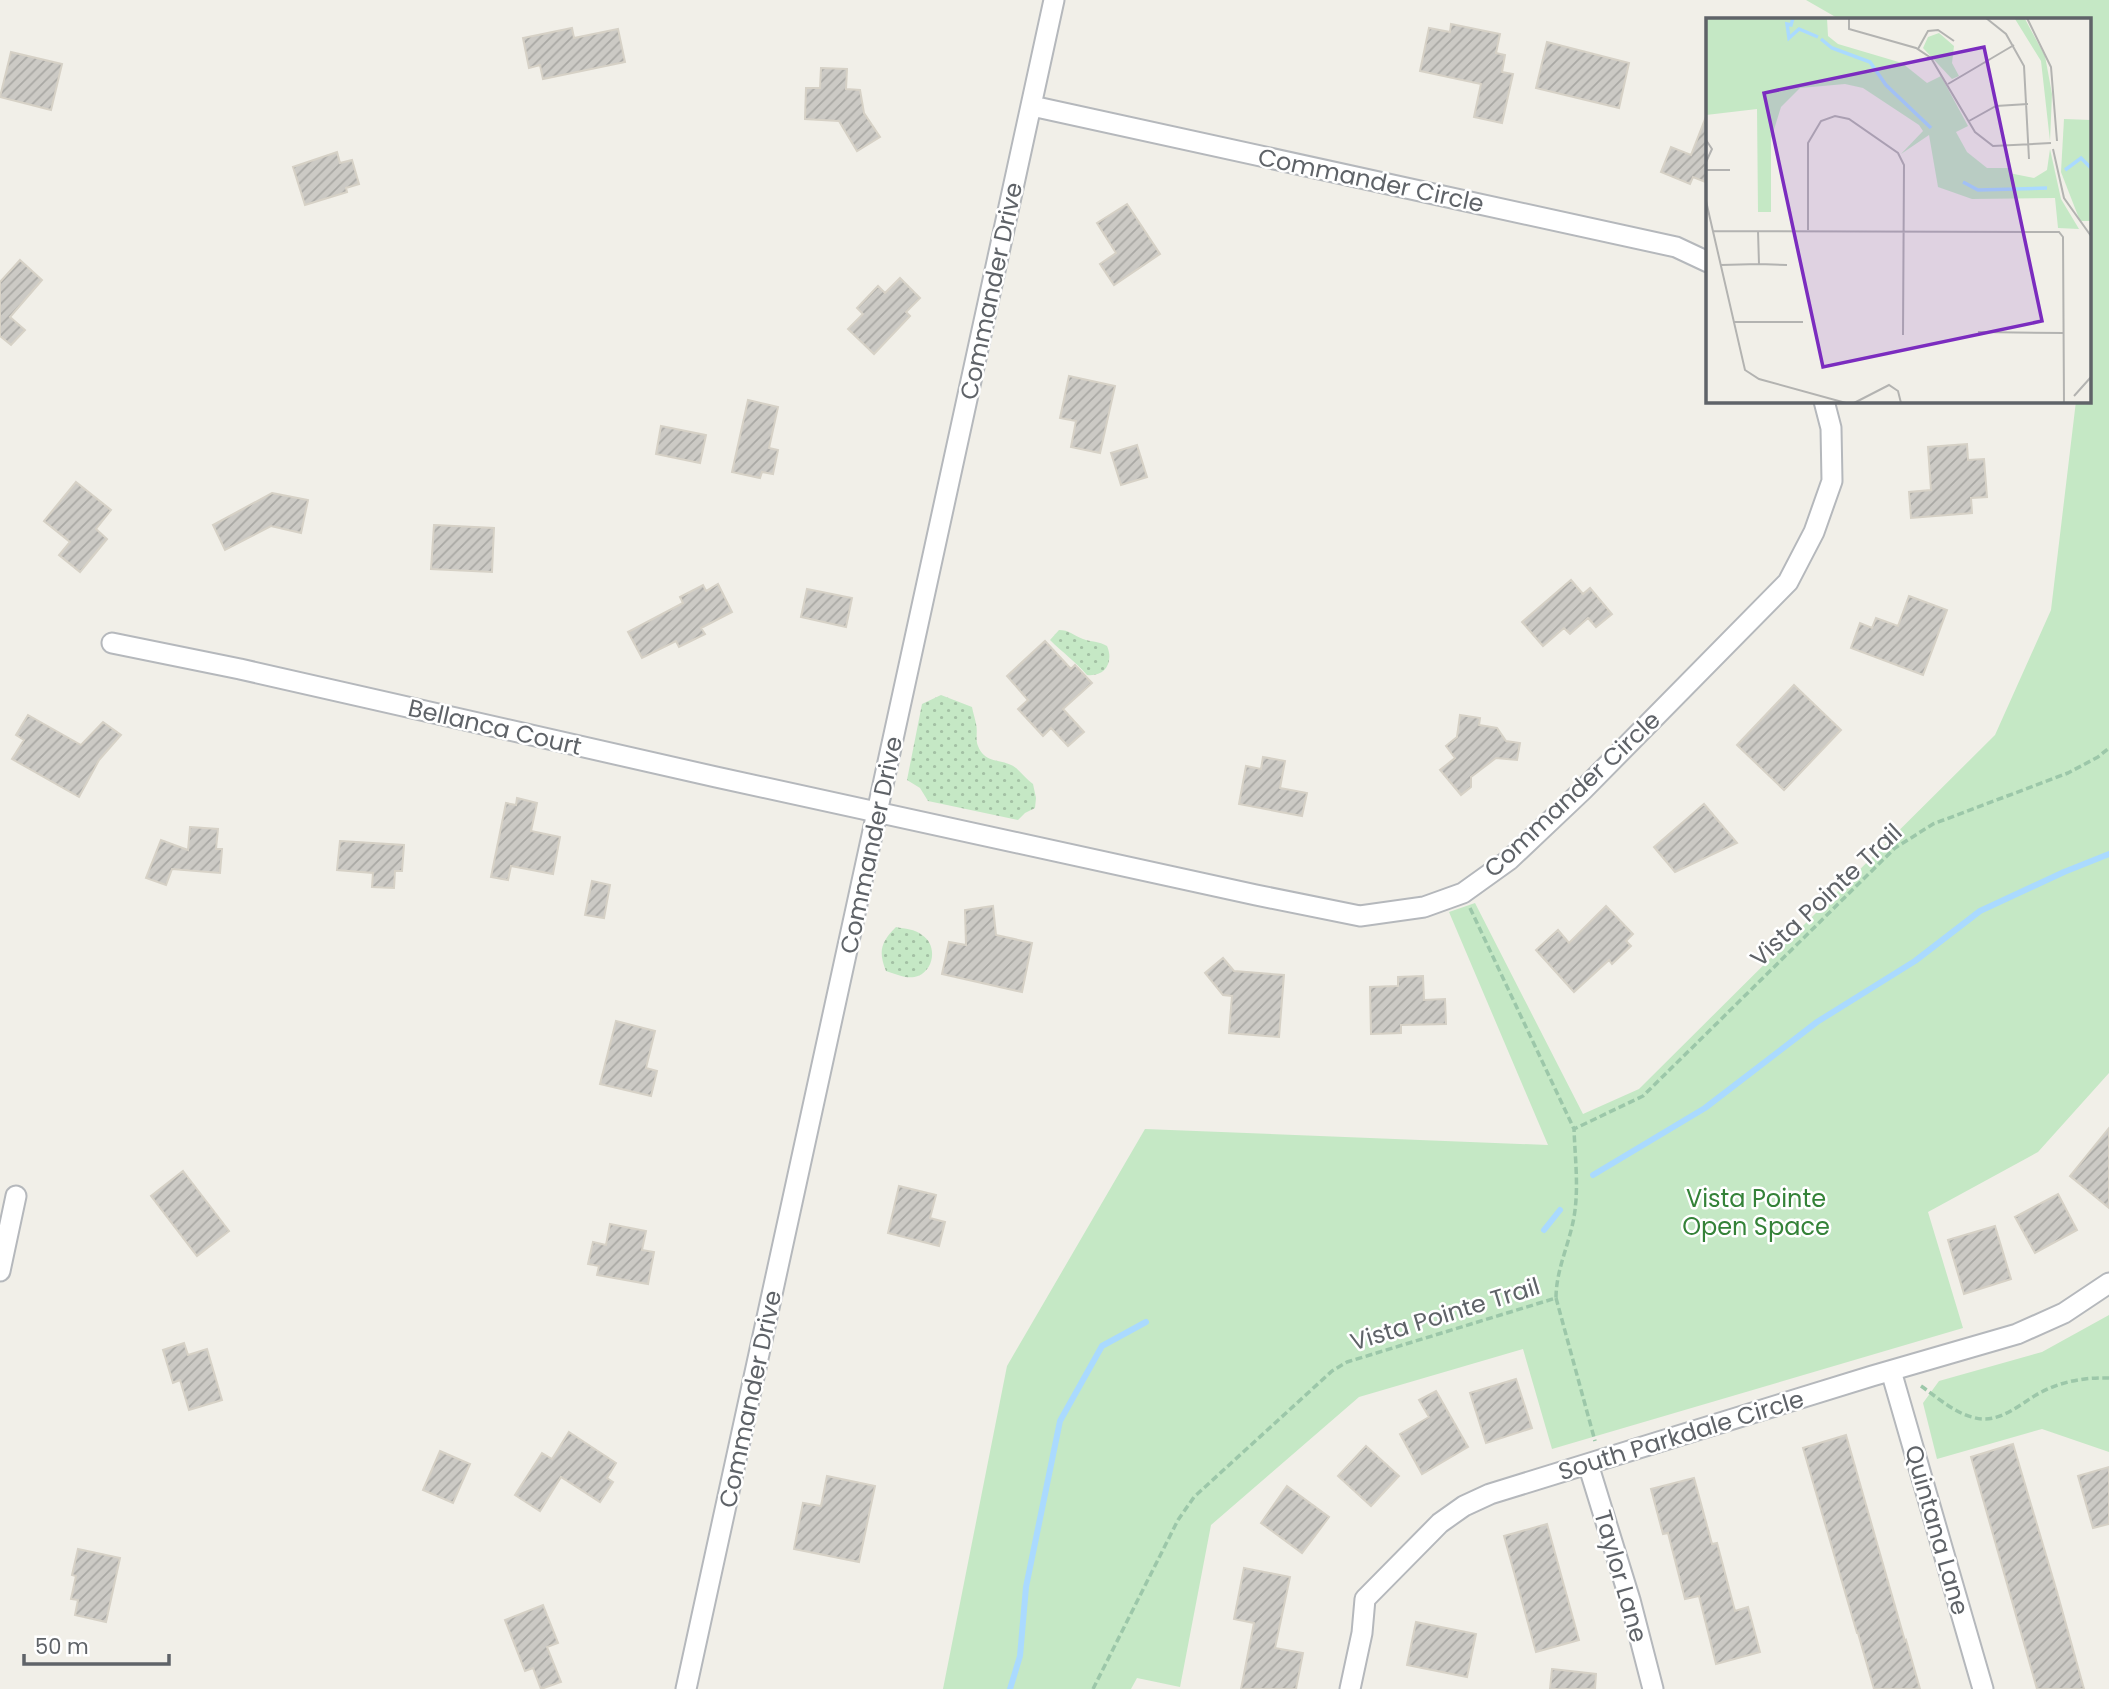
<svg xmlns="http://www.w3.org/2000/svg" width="2109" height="1689" font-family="Poppins,sans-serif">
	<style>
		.grass { fill: url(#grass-dots) }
		.park { fill: #c5e8c5 }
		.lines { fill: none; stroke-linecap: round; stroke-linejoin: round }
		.stream { stroke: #aadaff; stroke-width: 6 }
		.building { fill: url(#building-hatch); stroke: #d6d1c6; stroke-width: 2 }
		.minor-casing { stroke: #b5b8bc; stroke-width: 23 }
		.path { stroke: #9cc7a9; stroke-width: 3.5; stroke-dasharray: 7 3.5; stroke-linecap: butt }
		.minor { stroke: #fff; stroke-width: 19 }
		.labels { text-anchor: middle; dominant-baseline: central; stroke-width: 5; stroke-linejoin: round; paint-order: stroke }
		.street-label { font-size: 24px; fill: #5f6368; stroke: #fff }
		.park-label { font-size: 24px; fill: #348238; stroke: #fff }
		.inset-river { fill: none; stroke: #aadaff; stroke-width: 3.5 }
		.inset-road { fill: none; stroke: #b3b3b1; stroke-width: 2 }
		.view { fill: #7b2cbf; fill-opacity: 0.15; stroke: #7b2cbf; stroke-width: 3.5 }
		.inset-edge { fill: none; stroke: #5f6368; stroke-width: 3.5 }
	</style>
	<defs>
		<pattern id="grass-dots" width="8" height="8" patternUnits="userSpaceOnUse" patternTransform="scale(1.75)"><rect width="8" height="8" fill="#c5e8c5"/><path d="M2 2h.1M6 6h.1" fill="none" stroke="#a3c0a4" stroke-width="1.8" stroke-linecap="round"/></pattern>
		<pattern id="building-hatch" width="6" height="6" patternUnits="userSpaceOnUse" patternTransform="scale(1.75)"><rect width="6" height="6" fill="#cccac5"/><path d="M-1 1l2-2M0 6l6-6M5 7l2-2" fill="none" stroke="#a9a8a4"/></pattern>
	</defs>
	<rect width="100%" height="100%" fill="#f1efe8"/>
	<path class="grass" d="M1059 630C1069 630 1073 635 1083 639 1091 642 1099 641 1107 646 1114 662 1105 677 1087 675 1075 661 1063 653 1050 640Z
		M941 695 972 707C973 713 975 718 976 724 978 731 975 739 978 746 985 765 1004 758 1016 768 1022 773 1026 779 1033 784L1036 798 1035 808 1025 813 1018 820 928 801 920 788 907 780 922 704Z
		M896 927C905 929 915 929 922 935 937 944 935 969 918 976 908 980 896 974 886 971 878 951 881 942 896 927Z"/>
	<path class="park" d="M1806 0H2109V1073L2038 1152 1928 1212 1963 1328 1552 1449 1523 1349 1359 1397 1211 1525 1180 1687 1137 1678 1131 1689H943L1007 1366 1145 1129 1548 1145 1449 912 1475 903 1583 1114 1639 1089 1995 735 2051 610 2076 401H2090L2091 267 2090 264V19H1839Z
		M2109 1315V1452L2042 1429 1937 1459 1923 1403 1939 1381 2042 1352Z"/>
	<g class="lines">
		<path class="stream" d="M1593 1175 1705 1108 1817 1022 1915 961 1980 911 2064 872 2109 854
			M1544 1230 1560 1210
			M1010 1689 1020 1656 1026 1587 1060 1421 1102 1346 1146 1322"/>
	</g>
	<path class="building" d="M1451 24 1500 34 1496 53 1505 55 1502 72 1513 74 1502 123 1474 117 1481 84 1420 71 1429 28 1450 32Z
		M572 28 574 38 618 29 625 62 543 79 540 65 529 68 523 38Z
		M1547 42 1629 63 1619 108 1536 88Z
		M11 52 62 64 51 110 0 97Z
		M821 68 847 69 846 89 860 90 864 113 880 137 857 151 839 121 805 119 806 88H820Z
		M1707 114 1708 183 1693 177 1690 184 1661 172 1671 147 1691 155Z
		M337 152 340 163 352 160 359 184 346 188 347 192 305 205 293 167Z
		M1127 204 1160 254 1114 285 1100 264 1116 253 1097 223Z
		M20 260 42 280 10 317 25 330 11 345 0 336V282Z
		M900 278 920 298 906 312 910 316 874 354 848 329 863 314 857 308 878 286 885 293Z
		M1069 376 1115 386 1100 453 1071 447 1076 421 1060 418Z
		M748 400 778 407 769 448 778 450 773 474 762 472 760 478 732 472Z
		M661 426 706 435 700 463 656 454Z
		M1967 444 1968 460 1984 459 1987 497 1971 498 1972 513 1911 518 1909 492 1931 490 1928 447Z
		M1137 445 1147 477 1121 485 1111 453Z
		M76 482 111 510 96 529 107 539 80 572 59 555 70 542 44 521Z
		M272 493 308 500 301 533 271 526 225 550 213 525Z
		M434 525 494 528 492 572 431 569Z
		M1571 580 1583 594 1590 588 1612 614 1596 627 1588 618 1570 634 1564 628 1543 646 1522 622Z
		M718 584 732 612 701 628 705 634 679 647 676 641 642 658 628 632 683 603 680 597 703 585 706 591Z
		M807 589 852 598 846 627 801 617Z
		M1909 596 1947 610 1923 675 1851 648 1860 623 1872 628 1876 618 1898 626Z
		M1045 641 1071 669 1075 665 1092 683 1063 709 1084 732 1068 746 1051 728 1043 736 1018 709 1028 700 1007 676Z
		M1794 685 1841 730 1784 790 1737 745Z
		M28 715 81 745 103 722 121 735 99 760 79 797 12 759 24 740 16 735Z
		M1460 715 1480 718 1479 725 1497 728 1506 741 1520 743 1517 760 1496 758 1471 777V787L1461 795 1440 770 1455 758 1446 746 1457 737Z
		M1263 757 1285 761 1280 788 1307 793 1302 816 1239 804 1246 766 1261 769Z
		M517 798 537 803 531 831 560 837 553 874 511 866 508 880 491 877 506 803 516 805Z
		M1704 804 1737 843 1675 872 1654 847Z
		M190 827 218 829 216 849H222L220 873 172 869 166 885 146 878 161 840 188 850Z
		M340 841 404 845 402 871H395L394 888 372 887 373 873 337 870Z
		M592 881 610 885 604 918 585 915Z
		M993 906 996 935 1032 943 1022 992 942 974 949 942 966 945 965 910Z
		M1606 906 1633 934 1626 941 1631 946 1612 964 1609 960 1574 992 1536 950 1558 930 1569 943Z
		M1223 958 1234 971 1284 975 1279 1037 1229 1033 1232 996 1223 995 1205 973Z
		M1423 976 1424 1000 1445 999 1446 1024 1401 1025V1033L1371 1034 1370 987 1398 986V977Z
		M616 1021 655 1031 646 1068 657 1071 651 1096 600 1084Z
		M2109 1128V1208L2070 1176Z
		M183 1171 229 1231 197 1256 151 1196Z
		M899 1186 936 1195 930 1218 945 1222 939 1246 888 1233Z
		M2058 1194 2077 1230 2035 1253 2015 1217Z
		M610 1224 646 1231 642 1250 654 1252 648 1284 597 1275 599 1266 588 1264 593 1242 606 1245Z
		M1995 1226 2011 1279 1964 1294 1948 1240Z
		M184 1343 188 1355 207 1349 222 1400 189 1410 180 1380 173 1383 163 1350Z
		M1516 1379 1532 1428 1486 1443 1470 1393Z
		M1436 1391 1468 1447 1422 1474 1400 1434 1429 1417 1419 1400Z
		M569 1432 616 1463 607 1478 613 1482 600 1502 561 1477 540 1511 515 1495 542 1453 552 1459Z
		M1846 1435 1905 1641 1906 1640 1920 1689H1874L1858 1633H1857L1803 1448Z
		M2013 1444 2057 1592 2084 1689H2037L1971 1457Z
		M1366 1446 1399 1476 1371 1506 1338 1476Z
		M440 1451 470 1464 453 1503 423 1490Z
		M2109 1467V1524L2093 1528 2078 1476Z
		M827 1476 875 1486 859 1562 794 1549 803 1503 821 1506Z
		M1694 1478 1712 1544 1717 1543 1735 1611 1748 1607 1760 1652 1716 1664 1699 1596 1685 1599 1668 1533 1663 1534 1651 1489Z
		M1287 1486 1329 1517 1302 1553 1261 1523Z
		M1547 1524 1579 1640 1536 1652 1504 1536Z
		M78 1549 120 1558 106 1622 75 1615 78 1600 71 1599 76 1576 72 1575Z
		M1244 1568 1290 1577 1275 1648 1303 1653 1296 1689H1241L1254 1623 1234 1619Z
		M543 1605 558 1643 547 1647 561 1682 541 1689 533 1668 525 1671 505 1620Z
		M1416 1622 1476 1634 1467 1677 1407 1665Z
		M1552 1669 1596 1674 1595 1689H1550Z"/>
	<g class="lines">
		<g class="minor-casing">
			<path id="minor" d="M1032 106 1676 247 1708 262
				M112 643 240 669 716 777 1256 895 1360 916 1424 907 1463 893 1509 860 1583 790 1788 582 1814 532 1832 481 1831 428 1824 401
				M0 1271 16 1196
				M1891 1371 1983 1689
				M1588 1464 1630 1600 1653 1689
				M686 1689 1054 0
				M1350 1689 1362 1633 1365 1599 1440 1523 1464 1506 1490 1494 1872 1376 2017 1334 2064 1313 2109 1283"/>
		</g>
		<path class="path" d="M1470 908 1574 1129
			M1556 1298 1595 1441
			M1921 1386C1937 1397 1953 1412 1972 1417 1997 1425 2016 1407 2036 1395 2058 1382 2084 1377 2109 1378
			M1093 1689 1178 1520 1194 1497 1332 1371 1347 1362 1556 1298C1556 1270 1569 1245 1574 1217 1579 1188 1575 1158 1574 1129L1643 1096 1895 848 1933 824 2068 773 2098 757 2109 748"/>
		<use href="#minor" class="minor"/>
	</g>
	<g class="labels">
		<g class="street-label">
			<text transform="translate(1371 180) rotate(12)">Commander Circle</text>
			<text transform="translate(991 291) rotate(-78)">Commander Drive</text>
			<text transform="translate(495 727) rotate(13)">Bellanca Court</text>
			<text transform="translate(1572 794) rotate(-43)">Commander Circle</text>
			<text transform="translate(871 845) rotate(-78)">Commander Drive</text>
			<text transform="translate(1826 895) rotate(-43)">Vista Pointe Trail</text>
			<text transform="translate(1445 1314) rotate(-17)">Vista Pointe Trail</text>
			<text transform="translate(750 1399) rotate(-78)">Commander Drive</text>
			<text transform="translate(1681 1435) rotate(-17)">South Parkdale Circle</text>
			<text transform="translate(1937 1530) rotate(74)">Quintana Lane</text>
			<text transform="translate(1621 1576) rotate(74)">Taylor Lane</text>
		</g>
		<g class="park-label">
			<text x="1756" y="1198">Vista Pointe<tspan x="1756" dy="28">Open Space</tspan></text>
		</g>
	</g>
	<g transform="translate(1706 18)">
		<rect width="385" height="385" fill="#f1efe8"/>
		<path d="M358 101 385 102V203H374L355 154Z" fill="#c5e8c5"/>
		<path d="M121 0 122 18 132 26 196 45 221 65 235 58 262 108 250 114 261 134 281 150H303V155L328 160 341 152 344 131 355 181 373 211 352 210 349 180 266 181 232 169 223 117 195 136 217 113 213 107 157 70 139 66 94 70 75 89 65 121V194H52L51 91 0 97V1ZM309 1H319L339 38 346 76 344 123 335 43ZM233 15 248 28 246 45 253 58 246 61 217 30 222 19Z" fill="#c5e8c5"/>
		<path class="inset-river" d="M87 0 85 7 81 6 83 20 93 11 112 19M115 21 126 30 164 44 180 67 225 110M359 152 375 140 385 150M257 164 272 172 341 170"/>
		<path class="inset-road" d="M143 0V11L210 30 225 40 269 114 287 128 345 125M280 0 300 16 318 48 323 141M321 0 345 49 351 123M212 31 222 13 232 12 248 23M242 66 308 27M263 103 290 88 322 86M0 122 6 131 0 144M347 131 358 180 385 218M0 152H24M0 183 39 352 53 361 140 385M102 212V125L115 103 129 98 143 101 192 135 198 147 197 317M7 213 353 214 357 219 358 385M52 213 53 246 81 247M15 247 53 246M27 304H97M272 314 358 315M368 378 385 359M148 385 183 367 192 373 195 385"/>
		<path class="view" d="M278 29 336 303 117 349 58 75Z"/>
		<rect width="385" height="385" class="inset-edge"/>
	</g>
	<path d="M24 1654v10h145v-10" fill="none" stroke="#5f6368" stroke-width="3.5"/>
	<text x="35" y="1654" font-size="21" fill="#5f6368" stroke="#ffffff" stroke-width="5" paint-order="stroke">50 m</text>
</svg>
